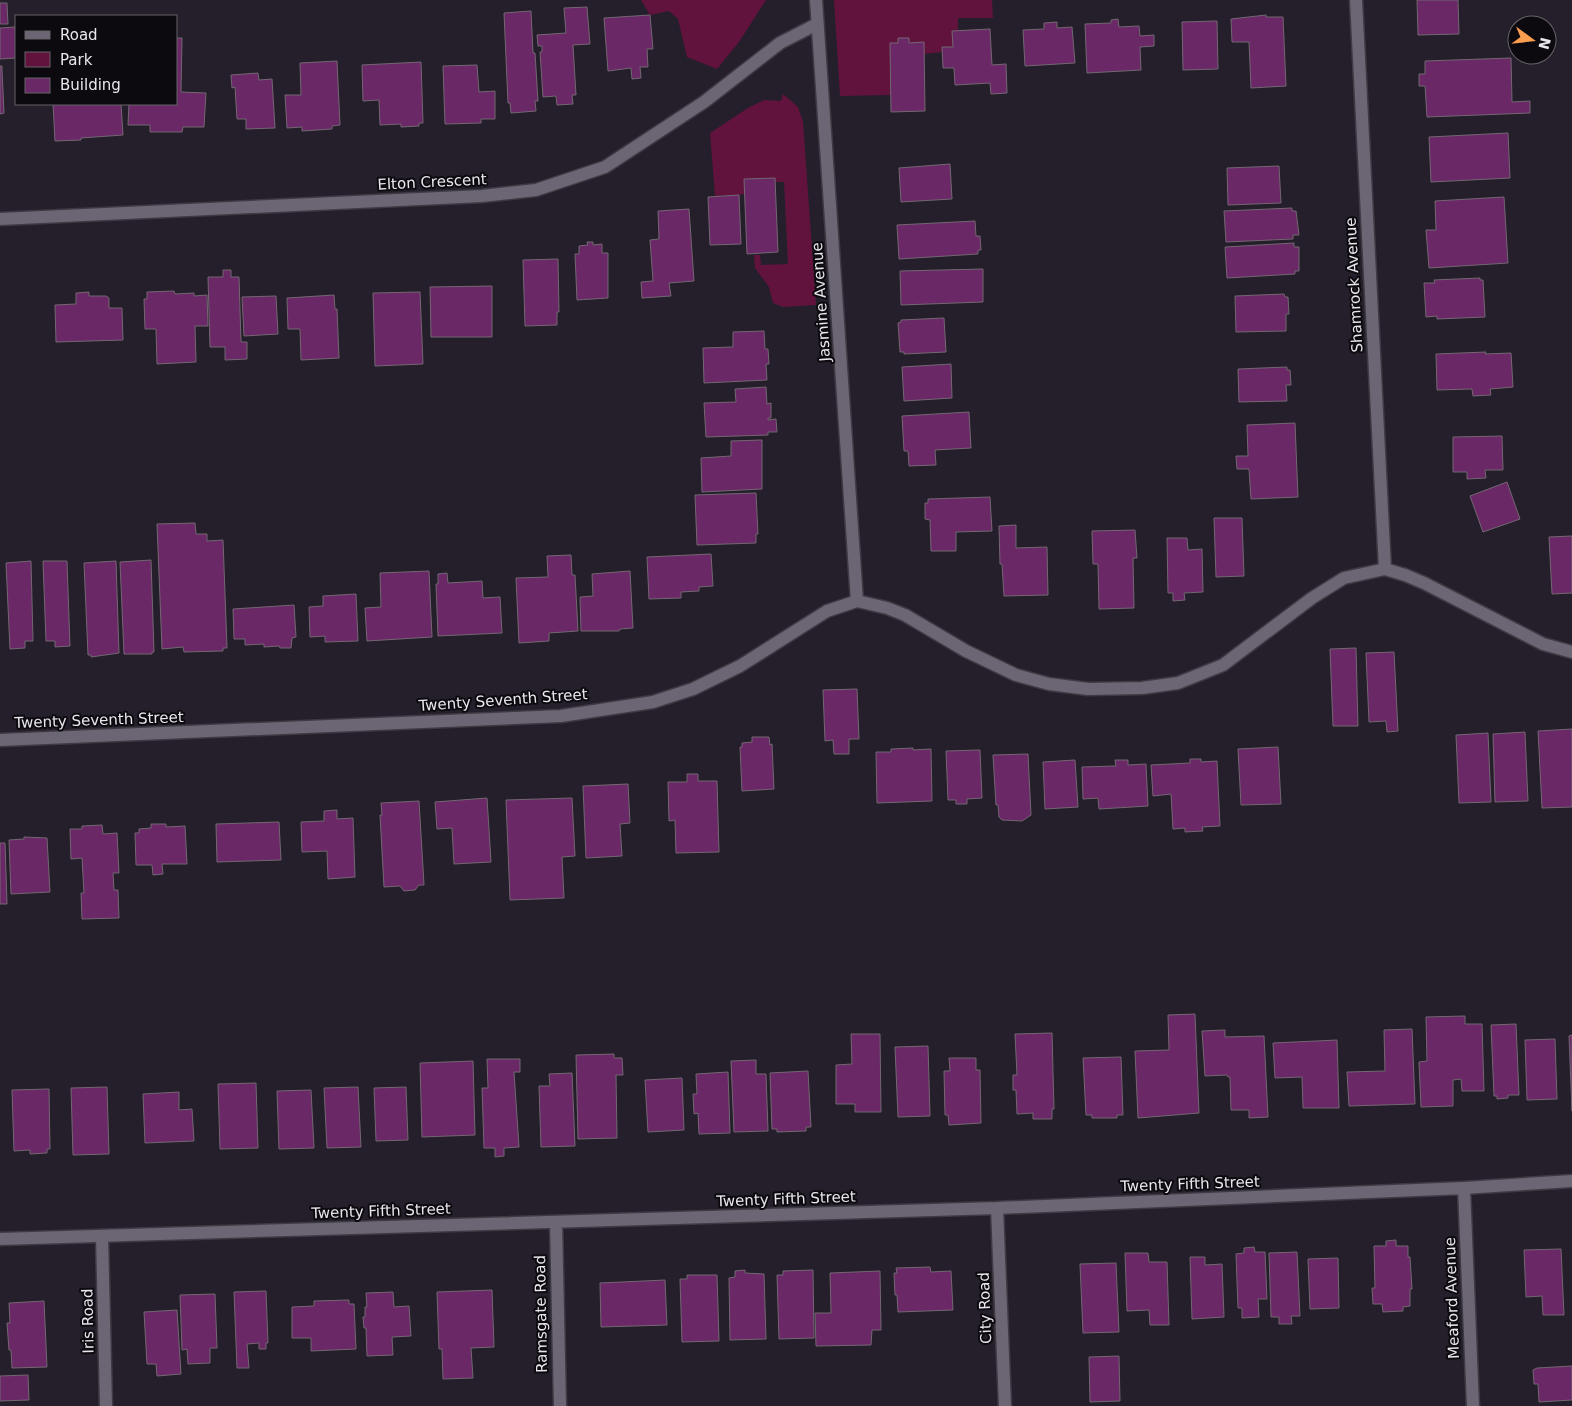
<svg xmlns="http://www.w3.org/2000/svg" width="1572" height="1406" font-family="'DejaVu Sans',sans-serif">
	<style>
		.green { fill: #61133e }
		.building { fill: #6a2867; stroke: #736772 }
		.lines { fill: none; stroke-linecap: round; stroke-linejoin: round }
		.minor-casing { stroke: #3e3a43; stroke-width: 15 }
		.minor { stroke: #6c6573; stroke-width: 12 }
		.labels { text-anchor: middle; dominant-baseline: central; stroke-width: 4; stroke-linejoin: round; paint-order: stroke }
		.street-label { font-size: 15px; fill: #e9e6ee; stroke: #0d0a0f }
	</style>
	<rect width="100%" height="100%" fill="#251f2b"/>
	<path class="green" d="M641 0H766L739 42 717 69 687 57 678 19 669 11 650 15Z
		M834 0H992L993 18H958V31L952 32 953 47H942V52L924 54V43H909V38H898V43H890L891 95 840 96Z
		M783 94 798 107 803 122 816 305 783 307 773 303 769 287 755 268 754 255H760L761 265 788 264 784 182H774V178L744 179V194L739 195 715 196 710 133 748 108 764 100 781 101Z"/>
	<path class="building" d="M1417 0H1458L1459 34 1418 35Z
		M0 3H7L8 24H0Z
		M587 7 590 44 573 45 576 95H572L573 104 557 105 556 96 543 97 540 52H542V46H538L537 35 566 33 564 8Z
		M531 11 533 53H535L538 101H535L536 111 511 113 510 103H508L504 13Z
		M650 15 653 49H647L648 67H640L641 78 632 79 631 68 608 71 604 18Z
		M1266 15V17H1283L1286 86 1251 88 1249 42H1232L1231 19Z
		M1118 19 1119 27 1139 26 1140 36 1154 35V46L1140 47 1141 70 1087 73 1085 24 1111 23V20Z
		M1217 21 1218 69 1183 70 1182 22Z
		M1057 22V28L1072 27 1075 63 1025 66 1023 30 1044 29V23Z
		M16 27V58L0 59V28Z
		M990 29 992 65 1006 64 1007 93 991 94 990 83 955 85 954 68H943L942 47H953L952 31Z
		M176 38H182L181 92 206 93 204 127H183L182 132H150V125H128L129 104H176Z
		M898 38H909V43L924 42 925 111 891 112 890 43H898Z
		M1511 58 1512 102 1530 101V113L1427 117 1425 86H1419V74H1425V61Z
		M337 61 340 125 332 126V129L302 131V127L287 128 285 95H301L300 63Z
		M421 62 423 123H419V126L401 127V124L380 125 379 100 363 101 362 65Z
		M477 65 479 92 495 91V119H481V123L445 124 443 66Z
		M0 66H2V69L4 113 0 114Z
		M258 73 259 80 272 79 275 128 246 129V119H237L235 87 232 88 231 75Z
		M53 104H121L123 135 81 138V140L55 141Z
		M1508 133 1510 178 1431 182 1429 137Z
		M950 164 952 199 901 202 899 168Z
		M1279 166 1281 203 1228 205 1227 168Z
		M775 178 778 252 747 254 744 179Z
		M739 195 741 244 710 245 708 197Z
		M1504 197 1508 263 1429 268 1426 230H1436L1435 201Z
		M1292 208V211H1296L1299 235H1293V239L1226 242 1224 211Z
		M689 209 694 281 669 283 671 296 642 298 641 282 653 281 650 240 659 239 658 211Z
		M975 221 976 236H980L981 250H978V254L899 259 897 225Z
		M587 242H593V245L602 244V253H608V298L577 300 575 254H579V246L588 245Z
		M1294 243V247H1299V271H1295V274L1227 278 1225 247Z
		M558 259 559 312H557V325L525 326 523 260Z
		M983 269V302L901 305 900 271Z
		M223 270H231V277H239L241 342H247V359L225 360V347H210L208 277H223Z
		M1480 278V280H1483L1485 317 1437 319V316L1426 317 1424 283H1435L1434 280Z
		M492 286V337H431L430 287Z
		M174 291 175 294 194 293V296L207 295 208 326H195L196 362 157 364 156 329H145L144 299H147V292Z
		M89 292V296H106L109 298V308H122L123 340 56 342 55 305 76 304V293Z
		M420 292 423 364 375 366 373 293Z
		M1284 294 1285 297H1288L1289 314H1286V331L1236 332 1235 296Z
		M334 295 335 309H337L339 358 301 360 300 329H288L287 298Z
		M276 296 278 334 244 336 242 297Z
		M944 318 946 352 904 354V352H900L898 323 901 322V320Z
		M764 331 765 349H768L769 364H766L767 380 704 383 703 348 733 347V332Z
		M1486 352 1485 354 1511 353 1513 387 1490 389 1491 395 1473 396 1472 389 1437 390 1436 354Z
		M951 364 952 398 904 401 902 367Z
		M1287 367V370H1290L1291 385H1286L1287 401 1239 402 1238 369Z
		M766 387 767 404 771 403V418H768V420L776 419 777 432H768V435L706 437 704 403 736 402 735 389Z
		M969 412 971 448 935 450 936 465 909 466 908 451H904L902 416Z
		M1295 423 1298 497 1251 499 1249 469H1237L1236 456H1248L1247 425Z
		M1502 436 1503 470H1485L1486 478 1467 479V472H1453V437Z
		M762 440V489L702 492 701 458 731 456V441Z
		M1507 482 1520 519 1483 532 1470 496Z
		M756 493 758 534H756V543L697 545 695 495Z
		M990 497 992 531 956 532V551H931L930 520 925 519V503H928V499Z
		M1214 518H1242L1244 576 1216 577Z
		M195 523 196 534H207V541L223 540 227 648H223V651L184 652 183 647 162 649 157 524Z
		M1016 525V548L1047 547 1048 595 1004 596 1002 564H1000L999 526Z
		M1135 530 1137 558H1133L1134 608 1099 609 1098 564H1093L1092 531Z
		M1572 536V593L1552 594 1549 537Z
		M1167 538H1187L1188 550 1202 549 1203 592 1184 593 1185 600 1173 601V593H1168Z
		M711 554 713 586 699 587V591L681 592V598L649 599 647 557Z
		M571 555 572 575H575L578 631 549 633V641L519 643 516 578 548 577 547 556Z
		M151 560 154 652H152V654H124L120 562Z
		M31 561 33 641H25V648L10 649 6 563Z
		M43 561H67L70 646 55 647V641H46Z
		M116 561 119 653 91 657V655H88L84 563Z
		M429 571 432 637 367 641 365 608 381 607 380 573Z
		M630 571 633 628 620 629 619 631H581L580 597 593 596 592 574Z
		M447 573 448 583 482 581 483 598 500 597 502 633 438 636 436 584H438V574Z
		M356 594 358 641 325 642V636L310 637 309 607 323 606V596Z
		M294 605 296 637 292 638 291 648H280L279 646 264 647V644L245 645V639H234L233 609Z
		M1356 648 1358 726H1333L1330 649Z
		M1394 652 1398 731 1387 732 1386 721 1369 722 1366 653Z
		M857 689 859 739H849V754H834L833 740 825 741 823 690Z
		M1572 729V807L1542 808 1538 731Z
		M1525 732 1528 801 1495 802 1493 734Z
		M1488 733 1491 802 1459 803 1456 735Z
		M752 737H769L770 745 772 744 774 789 742 791 740 747H742V743L752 742Z
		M1278 747 1281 804 1241 805 1238 749Z
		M913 748V750L931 749 932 801 877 803 876 752H891V749Z
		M980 750 982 798 967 799V804H956V800H948L946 751Z
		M1028 754 1031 815 1022 821 1002 820 999 817 998 805H996L993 755Z
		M1190 759H1201V762L1217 761 1220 826 1202 827 1203 831 1185 832V828L1173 829 1171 794 1153 796 1151 765 1190 763Z
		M1075 760 1078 807 1045 809 1043 762Z
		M1115 760H1128V765L1146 764 1148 806 1099 809 1098 798 1083 799 1082 767 1116 766Z
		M687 774H698V781H717L719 852 676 853 675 820 669 821 668 782H687Z
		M628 784 630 823 620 824 622 856 586 858 583 786Z
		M487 798 491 862 454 864 452 828 437 829 435 802Z
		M572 798 575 856 562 857 564 898 510 900 506 800Z
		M419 801 424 885H419L415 890 404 891 400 886 384 887 380 815H382L381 803Z
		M337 810V819L353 818 355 877 328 879 327 851 302 852 301 822 324 821V811Z
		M279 822 281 860 217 862 216 824Z
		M151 824H166V827L185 826 187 864H162L163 874 153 875 152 865H136L135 833H139V829L151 828Z
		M102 825 103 834 117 833 119 873H113L114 890H118L119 918 82 919 81 893H84L82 858 71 859 70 829H82V826Z
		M24 837 47 838 50 892 11 894 9 840 24 839Z
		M0 843H5L7 904H0Z
		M1195 1014 1199 1113 1138 1118 1135 1051 1169 1050 1168 1015Z
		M1465 1016V1024H1482L1484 1091H1462L1461 1079 1453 1080V1106L1421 1107 1419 1062 1427 1061 1426 1017Z
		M1516 1024 1519 1095H1508V1098L1497 1099V1096H1494L1491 1025Z
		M1412 1029 1415 1104 1349 1106 1347 1072 1385 1071 1384 1030Z
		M1225 1030V1037L1264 1036 1268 1117 1249 1118V1110H1231L1230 1077H1228L1227 1075 1205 1076 1202 1031Z
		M1052 1033 1054 1109H1052V1119H1033V1113L1017 1114 1016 1090H1013V1075H1017L1015 1034Z
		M851 1034H880L881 1112H855V1104H836V1065L852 1064Z
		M1572 1035V1111L1569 1036Z
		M1555 1039 1557 1099 1527 1100 1525 1040Z
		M1337 1040 1339 1108H1303L1302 1077 1275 1078 1273 1043Z
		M928 1046 930 1116 898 1117 895 1047Z
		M614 1054V1058H622L623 1075H616L617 1138 578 1139 576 1055Z
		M1121 1057 1123 1115H1117V1118H1092V1115H1086L1083 1058Z
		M949 1058H976V1070H980L981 1123 949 1125 948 1115H945L944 1071H950Z
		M487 1059H520V1072H514L519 1147 504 1148V1156L495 1157V1148H484L482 1088H488Z
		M756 1060V1074H766L768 1131 734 1132 731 1061Z
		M473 1061 475 1135 422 1137 420 1063Z
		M808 1071 811 1127H806V1131L777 1132V1129H772L770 1073Z
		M728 1072 730 1133 699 1134 698 1113 694 1114 693 1094H697L696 1074Z
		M572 1073 575 1146 541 1147 539 1086H550L549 1074Z
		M682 1078 684 1130 648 1132 645 1080Z
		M256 1083 258 1148 220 1149 218 1084Z
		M107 1087 109 1154 73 1155 71 1088Z
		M358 1087 361 1147 327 1148 324 1088Z
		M406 1087 408 1140 376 1141 374 1088Z
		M49 1089 50 1149H47V1153L30 1154V1150L14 1151 12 1090Z
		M311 1090 314 1148 279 1149 277 1091Z
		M179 1092V1110L192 1109 194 1141 145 1143 143 1094Z
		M1396 1240V1246H1408V1257H1410L1412 1289H1410V1306L1403 1307V1311L1383 1312 1382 1304H1373L1372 1288H1375L1374 1246H1386V1241Z
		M1254 1247 1255 1252H1265L1267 1299H1258L1259 1317 1242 1318V1308H1238L1236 1254 1244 1253V1248Z
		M1561 1249 1564 1315H1543L1542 1296 1526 1297 1524 1250Z
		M1297 1252 1300 1316H1291L1292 1324H1279V1317H1271L1269 1253Z
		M1125 1253H1148L1149 1262H1167L1169 1325H1150L1149 1310 1127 1311Z
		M1190 1257H1205V1265L1222 1264 1224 1317 1192 1319Z
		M1338 1258 1339 1308 1310 1309 1308 1259Z
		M1116 1263 1119 1332 1083 1333 1080 1264Z
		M930 1267 931 1272 951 1271 953 1310 898 1312 897 1295H895L894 1273H897L896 1268Z
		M745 1270V1273L764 1274 766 1339 730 1340 729 1278 735 1277V1271Z
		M813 1270 814 1338 779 1339 777 1275H783V1271Z
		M880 1271 881 1330H872L871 1345 816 1346 815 1313H831L830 1273Z
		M687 1275H717L719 1341 682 1342 680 1279H687Z
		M665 1280 667 1325 601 1327 600 1283Z
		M492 1290 494 1347 471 1348 473 1378 443 1379 442 1349H439L437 1292Z
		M266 1291 268 1343H266V1349H259V1343L247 1344 249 1368H237L234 1292Z
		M393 1292 394 1307 409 1306 411 1336 392 1337 393 1355 367 1356 366 1328H364L363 1317H365V1307H367L366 1293Z
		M215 1294 217 1348H210V1363L188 1364 187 1349 182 1350 180 1295Z
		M349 1300V1304H354L356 1349 311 1351V1338H292V1307L314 1306V1301Z
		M44 1301 47 1367 12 1368 11 1350H9L7 1323H10L9 1303Z
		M177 1310 181 1374 157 1376 156 1364H147L144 1312Z
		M1119 1356 1120 1401 1090 1402 1089 1357Z
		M1572 1366V1400L1539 1402 1538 1384H1534L1533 1370 1537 1368Z
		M28 1375 29 1400 0 1401V1376Z"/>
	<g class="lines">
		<g class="minor-casing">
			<path id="minor" d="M816 0 857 601
				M1356 0 1385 569
				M0 219 482 196 536 190 605 167 704 102 780 43 817 24
				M0 740 561 716 653 702 693 689 740 666 827 611 857 601 887 608 905 615 966 651 1016 675 1049 684 1088 689 1142 688 1178 683 1223 665 1312 598 1344 578 1385 569 1405 575 1424 583 1543 644 1572 652
				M1464 1188 1473 1406
				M997 1208 1005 1406
				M556 1222 560 1406
				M102 1236 106 1406
				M0 1239 997 1208 1464 1188 1572 1181"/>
		</g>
		<use href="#minor" class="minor"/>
	</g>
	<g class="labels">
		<g class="street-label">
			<text transform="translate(432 182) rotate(-3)">Elton Crescent</text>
			<text transform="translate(1354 285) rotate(-93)">Shamrock Avenue</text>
			<text transform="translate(821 302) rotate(-94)">Jasmine Avenue</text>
			<text transform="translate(503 700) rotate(-4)">Twenty Seventh Street</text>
			<text transform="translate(99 720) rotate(-2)">Twenty Seventh Street</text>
			<text transform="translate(1190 1184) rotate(-2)">Twenty Fifth Street</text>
			<text transform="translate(786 1199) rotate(-2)">Twenty Fifth Street</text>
			<text transform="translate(381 1211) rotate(-2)">Twenty Fifth Street</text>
			<text transform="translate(1452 1298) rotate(-92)">Meaford Avenue</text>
			<text transform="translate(985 1308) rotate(-92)">City Road</text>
			<text transform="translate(541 1314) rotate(-91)">Ramsgate Road</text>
			<text transform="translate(88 1321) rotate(-91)">Iris Road</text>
		</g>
	</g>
	<rect x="15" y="15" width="162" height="90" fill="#0d0a0f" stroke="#656268"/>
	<rect x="25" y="31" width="25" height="8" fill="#6c6573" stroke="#656268"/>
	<text x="60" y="40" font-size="15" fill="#e9e6ee">Road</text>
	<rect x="25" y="52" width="25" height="15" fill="#61133e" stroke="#656268"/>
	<text x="60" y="65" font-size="15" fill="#e9e6ee">Park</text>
	<rect x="25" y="78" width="25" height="15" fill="#6a2867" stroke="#656268"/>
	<text x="60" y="90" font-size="15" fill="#e9e6ee">Building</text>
	<g transform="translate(1532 40) rotate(105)"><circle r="24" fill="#0d0a0f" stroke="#656268"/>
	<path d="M0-4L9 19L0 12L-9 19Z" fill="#fb9e50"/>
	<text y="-8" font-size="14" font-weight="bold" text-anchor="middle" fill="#e9e6ee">N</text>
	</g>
</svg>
